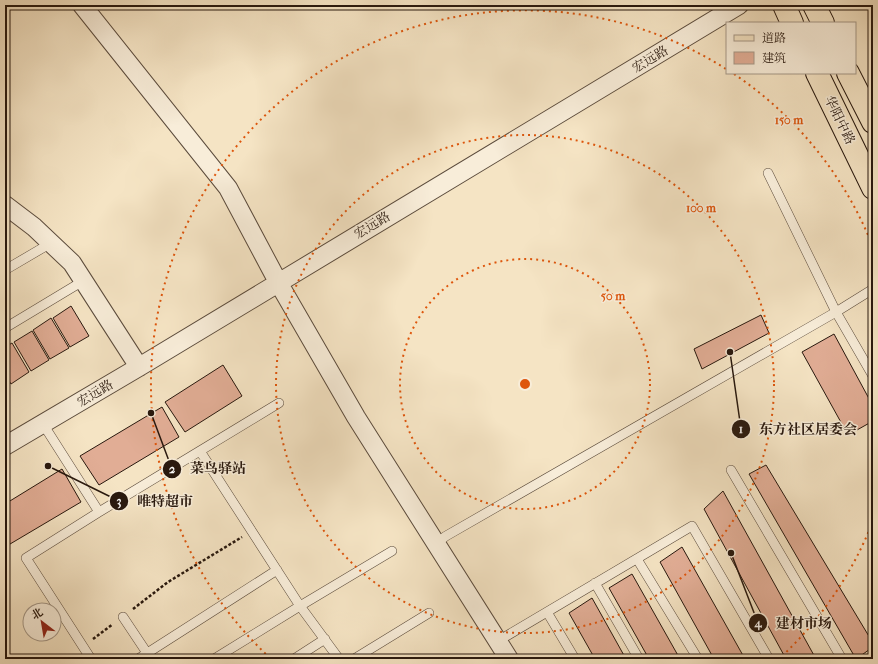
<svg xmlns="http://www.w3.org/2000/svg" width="878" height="664" font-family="'IM FELL French Canon','Noto Serif SC',serif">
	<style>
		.building { fill: #e1ad95; stroke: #28180e }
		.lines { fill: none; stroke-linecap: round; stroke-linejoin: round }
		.lane-casing { stroke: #5b4b3c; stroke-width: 10 }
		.street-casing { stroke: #5b4b3c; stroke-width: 20 }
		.primary-casing { stroke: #28180e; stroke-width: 24 }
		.path { stroke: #28180e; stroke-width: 2.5; stroke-dasharray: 3 2; stroke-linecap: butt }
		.lane { stroke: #f8edd9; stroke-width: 9 }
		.street { stroke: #f8edd9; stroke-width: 18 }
		.primary { stroke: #f5e4c4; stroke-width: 22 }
		.ring { fill: none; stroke: #de560c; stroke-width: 2; stroke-dasharray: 2 4 }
		.labels { text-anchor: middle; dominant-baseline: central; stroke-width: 3; stroke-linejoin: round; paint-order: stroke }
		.street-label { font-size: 13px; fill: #28180e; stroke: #f8edd9 }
		.centre { fill: #de560c; stroke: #f8edd9; stroke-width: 2 }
		.ring-label { font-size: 12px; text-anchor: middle; font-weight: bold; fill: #de560c; stroke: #f8edd9; stroke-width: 3; stroke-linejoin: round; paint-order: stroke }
		.leader { fill: none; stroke: #28180e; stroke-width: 1.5 }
		.callout-dot { fill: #28180e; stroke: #f8edd9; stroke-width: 1.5 }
		.mark-label { font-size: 12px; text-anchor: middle; font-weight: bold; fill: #fff }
		.callout-label { font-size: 14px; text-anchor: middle; font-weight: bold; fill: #28180e; stroke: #f8edd9; stroke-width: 3; stroke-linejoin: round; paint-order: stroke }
	</style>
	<rect width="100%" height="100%" fill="#f5e4c4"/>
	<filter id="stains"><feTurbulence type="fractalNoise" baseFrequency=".005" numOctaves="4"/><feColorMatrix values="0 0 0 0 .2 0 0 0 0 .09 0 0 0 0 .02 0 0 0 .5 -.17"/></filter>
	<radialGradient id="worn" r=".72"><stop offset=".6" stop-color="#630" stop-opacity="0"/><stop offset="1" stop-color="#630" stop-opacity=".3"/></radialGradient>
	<path class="building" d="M71 306 89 336 70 347 53 318Z
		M761 315 769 333 702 369 694 349Z
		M51 318 69 348 50 359 33 330Z
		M32 331 49 360 31 371 14 342Z
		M834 334 873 406V421L848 435 802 352Z
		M12 343 29 372 11 384 5 374V347Z
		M223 365 242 396 185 432 165 402Z
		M162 407 179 437 99 485 80 456Z
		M766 465 873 643V647L856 659 749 474Z
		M62 469 81 502 5 547V504Z
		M723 491 816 659H786L704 509Z
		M682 547 745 659H714L660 562Z
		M632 574 680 659H649L609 588Z
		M592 598 626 659H595L569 613Z"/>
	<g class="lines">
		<g class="lane-casing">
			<path id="lane" d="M768 173 836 312 873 376
				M5 270 51 243
				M5 328 83 281
				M43 424 99 512
				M200 451 300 606 339 659
				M731 470 842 659
				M435 544 446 536 836 312 873 289
				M637 559 698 659
				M595 583 639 659
				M547 612 575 659
				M123 617 151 659
				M498 641 692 526 769 659
				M91 659 26 558 99 512 279 403
				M138 659 277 570
				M214 659 300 606 392 551
				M294 659 325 639
				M354 659 429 613"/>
		</g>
		<g class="street-casing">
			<path id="street" d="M82 5 228 188 278 282 356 417 509 659
				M5 205 34 227 72 263 139 367
				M5 446 139 367 739 5"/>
		</g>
		<g class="primary-casing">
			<path id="primary" d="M784 5 792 23
				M814 5 823 23
				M817 73 873 188
				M848 73 873 122"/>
		</g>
		<path class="path" d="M133 609 168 582 242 537
			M93 639 113 624"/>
		<use href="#lane" class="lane"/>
		<use href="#street" class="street"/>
		<use href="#primary" class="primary"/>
	</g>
	<g class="ring">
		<circle cx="525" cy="384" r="125"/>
		<circle cx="525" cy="384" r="249"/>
		<path d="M873 521A374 374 0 0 1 780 658M270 658A374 374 0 0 1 726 69M734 74A374 374 0 0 1 873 247"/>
	</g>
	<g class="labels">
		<g class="street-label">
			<text transform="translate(650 59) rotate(-31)">宏远路</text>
			<text transform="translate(840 120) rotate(64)">华阳中路</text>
			<text transform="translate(372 225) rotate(-31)">宏远路</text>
			<text transform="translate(95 393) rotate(-31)">宏远路</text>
		</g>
	</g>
	<circle cx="525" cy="384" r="6" class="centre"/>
	<g class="ring-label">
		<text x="789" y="124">150 m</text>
		<text x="701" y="212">100 m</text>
		<text x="613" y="300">50 m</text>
	</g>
	<path class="leader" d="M730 352L741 429M151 413L172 469M48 466L119 501M731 553L758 623"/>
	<g class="callout-dot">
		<circle cx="730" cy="352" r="4"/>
		<circle cx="151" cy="413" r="4"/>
		<circle cx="48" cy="466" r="4"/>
		<circle cx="731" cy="553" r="4"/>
		<circle cx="741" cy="429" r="10"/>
		<circle cx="172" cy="469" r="10"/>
		<circle cx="119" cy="501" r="10"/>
		<circle cx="758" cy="623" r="10"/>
	</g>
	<g class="mark-label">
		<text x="741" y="433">1</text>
		<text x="172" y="473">2</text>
		<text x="119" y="505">3</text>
		<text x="758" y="627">4</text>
	</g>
	<g class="callout-label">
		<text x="808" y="434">东方社区居委会</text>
		<text x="218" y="473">菜鸟驿站</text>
		<text x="165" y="506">唯特超市</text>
		<text x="804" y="628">建材市场</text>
	</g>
	<rect width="878" height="664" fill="none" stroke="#f5e4c4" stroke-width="20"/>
	<rect x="6" y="6" width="866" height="652" fill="none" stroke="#28180e" stroke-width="2"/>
	<rect x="10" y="10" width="858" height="644" fill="none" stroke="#28180e"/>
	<rect x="726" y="22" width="130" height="52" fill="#f8edd9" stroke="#a59888"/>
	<rect x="734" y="35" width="20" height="6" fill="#f5e4c4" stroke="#a59888"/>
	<text x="762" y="42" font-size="12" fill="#28180e">道路</text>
	<rect x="734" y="52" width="20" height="12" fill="#e1ad95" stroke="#a59888"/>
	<text x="762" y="62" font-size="12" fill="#28180e">建筑</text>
	<g transform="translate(42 622) rotate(329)"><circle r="19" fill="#f8edd9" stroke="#a59888"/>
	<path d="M0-3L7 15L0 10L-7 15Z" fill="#8f2418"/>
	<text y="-6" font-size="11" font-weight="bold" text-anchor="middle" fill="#28180e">北</text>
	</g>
	<rect width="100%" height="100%" filter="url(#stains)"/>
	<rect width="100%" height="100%" fill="url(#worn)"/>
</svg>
